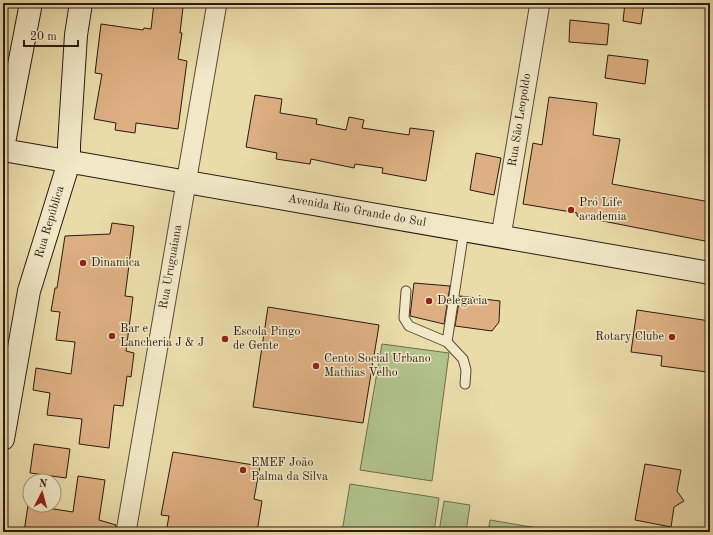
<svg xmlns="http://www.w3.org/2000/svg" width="713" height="535" font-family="'Old Standard TT',serif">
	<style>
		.green { fill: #b1c28c; stroke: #6e6e50 }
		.building { fill: #ddaf82; stroke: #2c1a13 }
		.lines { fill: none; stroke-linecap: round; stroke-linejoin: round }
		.lane-casing { stroke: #5c4a38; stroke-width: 11 }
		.street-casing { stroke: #5c4a38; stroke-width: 21 }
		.secondary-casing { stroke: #2c1a13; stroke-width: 24 }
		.lane { stroke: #f1e8c7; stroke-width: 9 }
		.street { stroke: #f1e8c7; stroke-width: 19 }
		.secondary { stroke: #f1e8c7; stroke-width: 22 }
		.poi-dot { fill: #8f2418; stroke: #f1e8c7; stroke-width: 1.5 }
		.labels { text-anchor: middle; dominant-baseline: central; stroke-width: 3; stroke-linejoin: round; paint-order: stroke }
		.street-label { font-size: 12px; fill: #2c1a13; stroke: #f1e8c7 }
		.poi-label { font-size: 12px; fill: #2c1a13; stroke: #f1e8c7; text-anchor: start }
	</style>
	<rect width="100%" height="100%" fill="#eadca9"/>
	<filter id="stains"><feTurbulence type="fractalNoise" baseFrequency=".005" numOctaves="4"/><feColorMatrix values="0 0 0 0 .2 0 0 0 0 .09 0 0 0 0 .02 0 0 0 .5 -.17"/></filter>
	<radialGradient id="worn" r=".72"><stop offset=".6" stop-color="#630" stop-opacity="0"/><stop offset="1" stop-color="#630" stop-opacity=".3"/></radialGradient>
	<path class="green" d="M382 344 449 353 432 481 360 470Z
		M350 484 439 498 434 532H342Z
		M444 501 470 505 466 532H439Z
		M490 520 543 529V532H488Z"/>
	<path class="building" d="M154 3 183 7 180 33H182L178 59 187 61 178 129 136 123 135 133 115 130 116 123 94 119 102 74 95 73 101 24 143 30 144 28 151 29Z
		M625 3H644L641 24 623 21Z
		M570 20 609 24 607 45 569 42Z
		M608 55 648 60 645 84 605 78Z
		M255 95 282 99 280 113 317 119 316 124 346 130 349 117 364 120 362 128 409 135 410 128 434 131 426 181 382 173 383 168 355 164 354 168 311 159 310 164 276 159 277 153 246 147Z
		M549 97 597 103 593 135 620 139 612 184 710 202V242L577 216V213L523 204 533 143 542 145Z
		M476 153 501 158 494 195 470 190Z
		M112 223 134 226 125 296 133 297 126 351 134 353 131 377 127 376 123 406 114 405 109 448 79 444 82 419 47 415 50 393 33 390 36 368 71 374 75 342 56 340 60 312 51 311 55 288H57L65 236 110 234Z
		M414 283 450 286 444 324 410 316Z
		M460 296 500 301 499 322 492 331 455 326Z
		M268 307 379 325 363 423 253 407Z
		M637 310 710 321V363H709L707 372 661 366 662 356 631 352Z
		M34 444 70 449 66 478 30 473Z
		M173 452 260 466 254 499 262 501 257 532H166L169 516 161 515Z
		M645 464 681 470 677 491 684 501 674 507 671 527 635 520Z
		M78 476 105 480 99 520 116 525 115 532H24L28 505 73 512Z"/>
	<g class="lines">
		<g class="lane-casing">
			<path id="lane" d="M406 291 404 318 409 326 447 342 463 359 466 370 465 384
				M447 342 464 230"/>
		</g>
		<g class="street-casing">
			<path id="street" d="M501 236 540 3
				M126 532 217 3"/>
		</g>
		<g class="secondary-casing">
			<path id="secondary" d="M3 148 31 3
				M3 150 710 273
				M3 439 29 291 69 162V145L76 35 81 3"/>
		</g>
		<use href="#lane" class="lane"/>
		<use href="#street" class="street"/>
		<use href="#secondary" class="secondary"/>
	</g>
	<g class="poi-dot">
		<circle cx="571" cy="210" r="4"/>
		<circle cx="83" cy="263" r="4"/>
		<circle cx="429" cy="301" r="4"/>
		<circle cx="112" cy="336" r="4"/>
		<circle cx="672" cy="337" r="4"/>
		<circle cx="225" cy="339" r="4"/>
		<circle cx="316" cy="366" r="4"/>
		<circle cx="243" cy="470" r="4"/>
	</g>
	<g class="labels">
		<g class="street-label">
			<text transform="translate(520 120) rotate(-81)">Rua São Leopoldo</text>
			<text transform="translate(357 211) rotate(10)">Avenida Rio Grande do Sul</text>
			<text transform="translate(50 222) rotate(-73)">Rua República</text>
			<text transform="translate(171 267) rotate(-80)">Rua Uruguaiana</text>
		</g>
		<g class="poi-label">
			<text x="579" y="203">Pró Life<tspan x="579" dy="14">academia</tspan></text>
			<text x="91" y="263">Dinamica</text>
			<text x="437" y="301">Delegacia</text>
			<text x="120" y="329">Bar e<tspan x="120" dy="14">Lancheria J &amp; J</tspan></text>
			<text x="233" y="332">Escola Pingo<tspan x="233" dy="14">de Gente</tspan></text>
			<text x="664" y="337" text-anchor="end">Rotary Clube</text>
			<text x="324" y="359">Cento Social Urbano<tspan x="324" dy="14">Mathias Velho</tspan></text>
			<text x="251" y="463">EMEF João<tspan x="251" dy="14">Palma da Silva</tspan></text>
		</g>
	</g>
	<rect width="713" height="535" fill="none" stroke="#eadca9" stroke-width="16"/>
	<rect x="4" y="4" width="705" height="527" fill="none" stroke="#2c1a13" stroke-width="2"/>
	<rect x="8" y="8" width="697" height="519" fill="none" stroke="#2c1a13"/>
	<g transform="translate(42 493) rotate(6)"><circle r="19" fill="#f1e8c7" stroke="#a2967f"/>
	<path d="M0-3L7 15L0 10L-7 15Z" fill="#8f2418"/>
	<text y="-6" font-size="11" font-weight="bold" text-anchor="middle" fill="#2c1a13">N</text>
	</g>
	<path d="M24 40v6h54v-6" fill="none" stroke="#2c1a13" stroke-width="2"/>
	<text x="30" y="40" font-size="12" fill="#2c1a13" stroke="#f1e8c7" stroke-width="3" paint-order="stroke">20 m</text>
	<rect width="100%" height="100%" filter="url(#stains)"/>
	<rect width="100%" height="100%" fill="url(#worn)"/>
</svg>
